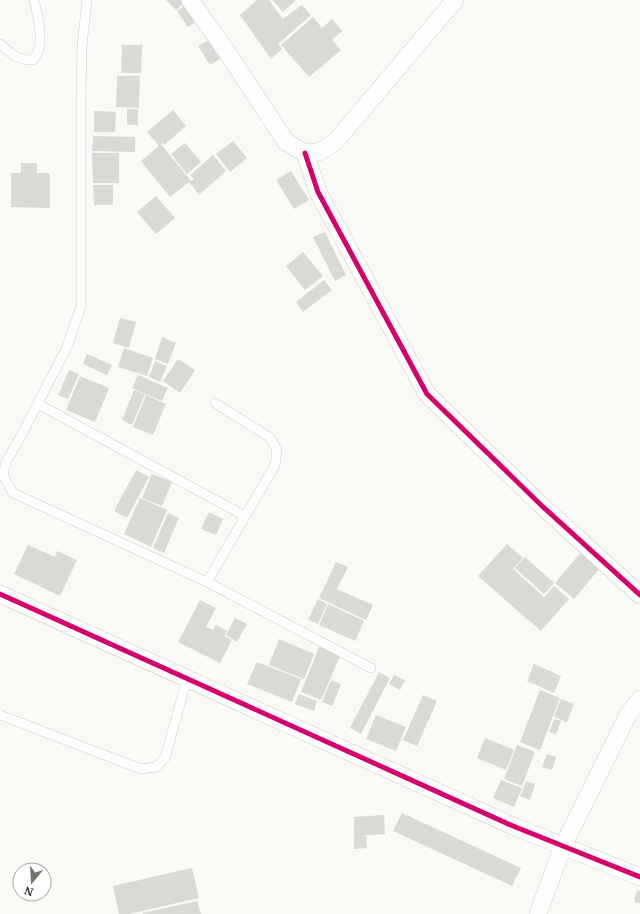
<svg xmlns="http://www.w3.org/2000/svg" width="640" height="914" font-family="'Noto Serif',serif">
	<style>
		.building { fill: #d9d9d6 }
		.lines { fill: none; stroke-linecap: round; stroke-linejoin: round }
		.lane-casing { stroke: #cececa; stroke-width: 10 }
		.street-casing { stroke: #cececa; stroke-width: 18 }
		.lane { stroke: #fefefe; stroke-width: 9 }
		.street { stroke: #fefefe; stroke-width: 17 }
		.cycleway-casing { stroke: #fffffe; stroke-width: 8 }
		.cycleway { stroke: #d6006c; stroke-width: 5 }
	</style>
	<rect width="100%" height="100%" fill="#f9f9f5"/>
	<path class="building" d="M166 0H184L185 2 176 10Z
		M257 0H269L283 19 302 5 311 15 278 44 282 49 271 59 240 15Z
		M272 0H296L283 12Z
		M185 5 197 21 188 27 177 11Z
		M313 17 322 28 332 19 342 31 332 40 341 50 309 77 281 45Z
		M208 40 220 59 210 65 198 46Z
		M122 45H142L141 73H121Z
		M117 76H140L139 108 116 107Z
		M127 109H138V125H127Z
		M173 110 186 126 164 145 163 143 161 144 191 181 194 179 190 175 213 155 226 171 199 195 189 182 170 197 141 161 159 146 147 132Z
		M94 111 116 112 115 132H94Z
		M93 136 135 137V152L92 151Z
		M233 141 247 158 230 172 216 154Z
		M185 143 201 162 187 174 171 154Z
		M92 153H119V183H93Z
		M21 163H37V173H50V208L11 207V173H21Z
		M291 171 309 200 294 209 276 180Z
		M93 185H113V205H94Z
		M156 196 175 218 156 234 137 212Z
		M325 232 346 275 335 281 313 237Z
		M303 252 323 276 305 290 286 266Z
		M324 280 332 290 303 312 296 302Z
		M120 318 136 322 129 348 113 343Z
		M162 337 176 343 168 364 155 359Z
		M124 348 153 358 147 376 118 367Z
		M87 354 112 365 107 375 83 364Z
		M178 359 195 370 180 393 163 381Z
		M155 361 167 366 160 382 149 377Z
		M69 370 79 374 68 399 58 395Z
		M138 375 168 388 162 401 132 388Z
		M80 376 109 388 95 422 66 410Z
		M134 390 145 394 132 425 122 420Z
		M146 395 166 404 153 435 133 427Z
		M136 470 149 477 127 518 114 511Z
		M152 474 172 482 162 506 142 498Z
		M140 498 167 510 151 547 124 534Z
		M209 512 223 519 216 535 201 529Z
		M168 513 179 518 164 553 153 548Z
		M507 544 523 558 513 569 544 597 554 586 569 599 541 631 478 576Z
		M28 545 55 557 57 551 77 560 60 596 14 574Z
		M582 551 601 567 574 599 555 583Z
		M525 557 554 583 544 594 515 568Z
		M336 562 348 567 337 589 373 605 366 620 319 598Z
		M318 599 327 604 318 624 308 620Z
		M200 600 216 608 206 627 213 630 216 625 227 631 224 636 232 640 220 663 178 642Z
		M328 604 364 621 355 641 319 625Z
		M235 618 247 624 237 642 226 635Z
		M279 639 314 654 304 679 269 665Z
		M320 645 341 654 321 700 301 692Z
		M257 662 301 679 292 702 247 684Z
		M534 664 561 676 554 693 527 681Z
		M379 672 390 678 361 734 350 728Z
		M394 675 405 680 400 690 389 684Z
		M331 680 341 684 332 706 322 702Z
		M540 690 560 698 540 750 520 742Z
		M299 694 317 701 314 711 295 704Z
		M423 695 437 701 417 746 403 740Z
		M561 699 574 704 567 722 554 717Z
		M376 715 406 727 396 751 366 739Z
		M554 719 561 721 556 734 549 732Z
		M485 738 514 750 506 770 477 758Z
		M517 745 535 752 522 786 504 779Z
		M547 754 556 757 552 770 542 767Z
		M501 780 522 788 514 807 493 798Z
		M526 781 535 784 530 800 520 796Z
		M402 813 521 868 512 886 393 831Z
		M384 815 385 834 358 836H366L367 848 354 849V817Z
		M192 868 199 898 129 914H119L113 886Z
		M637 890 640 891V903L634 902Z
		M197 901 201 914H143V913Z"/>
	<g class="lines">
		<g class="lane-casing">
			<path id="lane" d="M87 0 82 46 81 91V306L67 347 21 436 6 462 3 475 13 493 207 582 275 465 277 449 269 437 215 403
				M0 44C10 53 19 61 33 60 46 45 38 17 34 0
				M38 404 245 516
				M207 582 371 668
				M0 715 141 769 156 767 165 758 187 679"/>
		</g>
		<g class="street-casing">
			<path id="street" d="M190 0 225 49 286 142 305 153 319 152 336 141 455 0
				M305 153 318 192 427 394 541 505 640 595
				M0 594 513 826 640 877
				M538 914 563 846 629 713 640 699"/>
		</g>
		<use href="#lane" class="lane"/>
		<use href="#street" class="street"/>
		<g class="cycleway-casing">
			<path id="cycleway" d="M305 153 318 192 427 394 541 505 640 595
				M0 594 513 826 640 877"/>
		</g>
		<use href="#cycleway" class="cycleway"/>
	</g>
	<g transform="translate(32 882) rotate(198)"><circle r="19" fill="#fffffe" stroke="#a9a9a8"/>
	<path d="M0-3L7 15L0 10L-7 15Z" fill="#72726f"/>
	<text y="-6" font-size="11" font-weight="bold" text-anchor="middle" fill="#292927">N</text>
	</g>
</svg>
